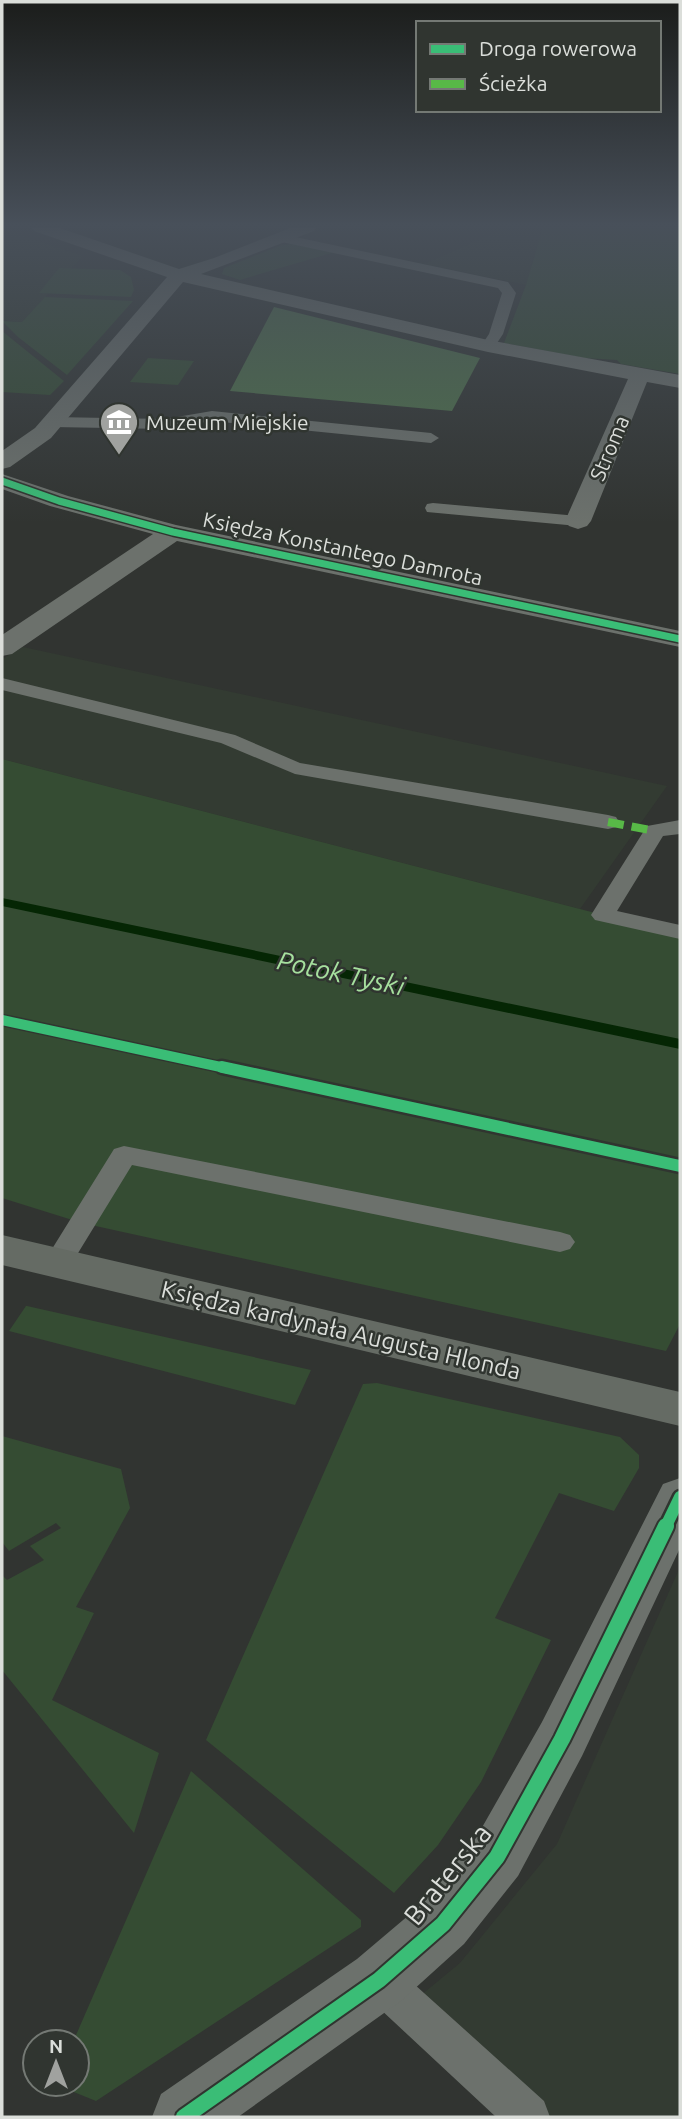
<svg xmlns="http://www.w3.org/2000/svg" width="682" height="2119" font-family="Ubuntu,sans-serif">
	<style>
		.built { fill: #333b32 }
		.green { fill: #354c33 }
		.forest { fill: #4e704a }
		.lines { fill: none; stroke-linecap: round; stroke-linejoin: round }
		.stream { fill: #052604; fill-rule: evenodd }
		.lane { fill: #6c716c; fill-rule: evenodd }
		.street { fill: #6c716c; fill-rule: evenodd }
		.secondary { fill: #656b64; fill-rule: evenodd }
		.quiet { stroke: #58b947; stroke-width: 8; stroke-dasharray: 16 8; stroke-linecap: butt }
		.cycleway-far3-casing { stroke: #303530; stroke-width: 10 }
		.cycleway-far2-casing { stroke: #303530; stroke-width: 13 }
		.cycleway-far1-casing { stroke: #303530; stroke-width: 17 }
		.cycleway-casing { stroke: #303530; stroke-width: 20 }
		.cycleway-far3 { stroke: #3abd76; stroke-width: 7 }
		.cycleway-far2 { stroke: #3abd76; stroke-width: 10 }
		.cycleway-far1 { stroke: #3abd76; stroke-width: 12 }
		.cycleway { stroke: #3abd76; stroke-width: 16 }
		.labels { text-anchor: middle; dominant-baseline: central; stroke-width: 5; stroke-linejoin: round; paint-order: stroke }
		.far-poi-label { font-size: 21px; fill: #dbdeda; stroke: #303530; text-anchor: start }
		.far-street-label { font-size: 21px; fill: #dbdeda; stroke: #303530 }
		.street-label { font-size: 24px; fill: #dbdeda; stroke: #303530 }
		.water-label { font-size: 26px; font-style: italic; fill: #a6e09e; stroke: #303530 }
		.near-street-label { font-size: 28px; fill: #dbdeda; stroke: #303530 }
	</style>
	<rect width="100%" height="100%" fill="#313431"/>
	<path class="built" d="M508 227H543L526 285 424 264Z
		M2 229 83 256 22 322 2 320Z
		M23 647 667 786 580 909 2 759V659Z
		M680 1567V2117H518L403 2010 460 1963 557 1844Z"/>
	<path class="green" d="M543 227H680V374L621 364 617 360 584 358 504 343 526 285Z
		M292 244 335 252 240 280 222 274 224 268 282 245Z
		M59 268 120 270 131 277 134 290 131 297 39 293Z
		M45 297 133 301 67 375 18 337 2 321 22 322Z
		M2 331 64 381 50 395 2 392Z
		M148 358 194 361 178 385 130 382Z
		M2 759 603 915 680 932V1324L666 1351 82 1223 2 1198Z
		M26 1306H27L311 1370 295 1405 9 1331Z
		M377 1383 620 1437 639 1455V1468L614 1511 559 1493 495 1618 551 1640 481 1782 438 1845 394 1893 206 1740 363 1384Z
		M2 1436 121 1469 130 1508 76 1607 94 1613 52 1700 159 1753 134 1833 2 1670V1575L7 1580 44 1560 30 1546 61 1528 56 1523 9 1551 2 1542Z
		M191 1771 361 1920V1927L96 2101 54 2084H77V2042H73Z"/>
	<path class="forest" d="M274 307 480 358 452 411 230 391Z"/>
	<g class="lines">
		<path class="stream" d="M2 898 680 1039V1049L2 906Z"/>
		<path class="lane" d="M281 234 508 282 516 293 503 334 493 349 488 350 481 346 489 334 502 293 498 288 277 241V235Z
			M212 411 431 433 439 438 431 443 212 421 165 429 53 427 45 422 53 417 165 419Z
			M433 503 578 516 587 521 578 526 427 512 425 508 427 504Z
			M2 678 235 735 300 763 608 815 616 817 619 822 616 827 608 829 295 774 221 743 2 690Z
			M680 820V834L663 836 617 911 680 925V939L595 920 591 915 647 826Z
			M124 1146 560 1232 570 1235 575 1242 570 1249 560 1252 132 1165 67 1271 57 1274 47 1271 42 1264 47 1257 114 1149Z
			M379 1960 394 1966 544 2101 550 2117H496L364 1994 358 1980 364 1966Z"/>
		<path class="street" d="M31 227H57L179 269 214 258 293 227H317L314 231 201 274 488 340 680 375V388L647 382 591 521 587 526 578 529 569 526 565 521 628 379 488 352 183 282 51 438 10 467 2 469V451L35 428 167 277 34 231Z
			M2 474 68 496 176 525 680 631V647L177 541 12 654 2 656V635L153 534 50 506 2 489Z
			M680 1478V1548L582 1756 518 1876 464 1944 401 2001 238 2117H152L161 2094 357 1959 422 1904 476 1838 542 1722 663 1484Z"/>
		<path class="secondary" d="M2 1235 680 1392V1426L2 1265Z"/>
		<path class="quiet" d="M608 822 655 831"/>
		<g class="cycleway-far3-casing">
			<path id="cycleway-far3" d="M2 481 59 501 173 532 680 639"/>
		</g>
		<g class="cycleway-far2-casing">
			<path id="cycleway-far2" d="M2 1020 230 1069"/>
		</g>
		<g class="cycleway-far1-casing">
			<path id="cycleway-far1" d="M222 1067 680 1166
				M665 1528 680 1497"/>
		</g>
		<g class="cycleway-casing">
			<path id="cycleway" d="M184 2117 379 1980 443 1924 497 1857 562 1739 666 1526"/>
		</g>
		<use href="#cycleway-far3" class="cycleway-far3"/>
		<use href="#cycleway-far2" class="cycleway-far2"/>
		<use href="#cycleway-far1" class="cycleway-far1"/>
		<use href="#cycleway" class="cycleway"/>
	</g>
	<linearGradient id="sky" x2="0" y2="1"><stop stop-color="#1b1d1b"/><stop offset="0.43" stop-color="#48505a"/><stop offset="1" stop-color="#48505a" stop-opacity="0"/></linearGradient>
	<rect width="682" height="523" fill="url(#sky)"/>
	<defs>
		<g id="museum-pin" transform="scale(2.0125)"><path d="M0 17L-7.5 6A9.5 9.5 0 1 1 7.5 6Z" fill="#a0a29f" stroke="#303530"/><path d="M0-6L6-3V-2H-6V-3ZM-5-1h2V3h-2ZM-1-1h2V3h-2ZM3-1h2V3H3ZM-6 4H6V6H-6Z" fill="#fff"/></g>
	</defs>
	<g fill-rule="evenodd">
		<use href="#museum-pin" x="119" y="422"/>
	</g>
	<g class="labels">
		<g class="far-poi-label">
			<text x="146" y="422">Muzeum Miejskie</text>
		</g>
		<g class="far-street-label">
			<text transform="translate(609 448) rotate(-67)">Stroma</text>
			<text transform="translate(343 548) rotate(12)">Księdza Konstantego Damrota</text>
		</g>
		<g class="street-label">
			<text transform="translate(341 1330) rotate(13)">Księdza kardynała Augusta Hlonda</text>
		</g>
		<g class="water-label">
			<text transform="translate(341 973) rotate(12)">Potok Tyski</text>
		</g>
		<g class="near-street-label">
			<text transform="translate(447 1874) rotate(-51)">Braterska</text>
		</g>
	</g>
	<rect width="682" height="2119" fill="none" stroke="#dbdeda" stroke-width="7"/>
	<rect x="416" y="21" width="245" height="91" fill="#303530" stroke="#747974" stroke-width="2"/>
	<rect x="430" y="44" width="35" height="10" fill="#3abd76" stroke="#747974" stroke-width="2"/>
	<text x="479" y="56" font-size="21" fill="#dbdeda">Droga rowerowa</text>
	<rect x="430" y="79" width="35" height="10" fill="#58b947" stroke="#747974" stroke-width="2"/>
	<text x="479" y="91" font-size="21" fill="#dbdeda">Ścieżka</text>
	<g transform="translate(56 2063)"><circle r="33" fill="#303530" stroke="#747974" stroke-width="2"/>
	<path d="M0-5L12 26L0 18L-12 26Z" fill="#a0a29f"/>
	<text y="-10" font-size="19" font-weight="bold" text-anchor="middle" fill="#dbdeda">N</text>
	</g>
</svg>
